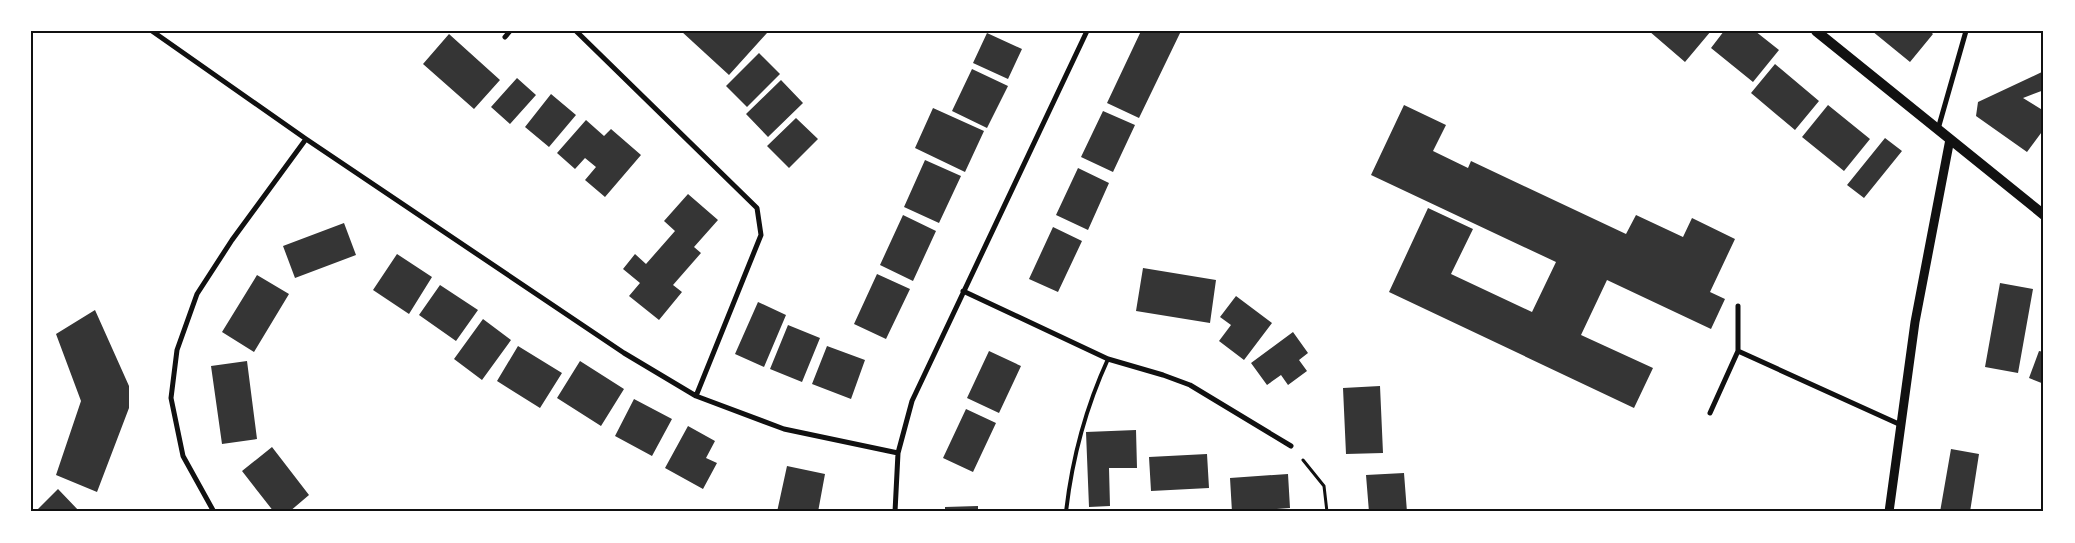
<svg xmlns="http://www.w3.org/2000/svg" width="2075" height="543" font-family="Lato,sans-serif">
	<style>
		.building { fill: #353535 }
		.lines { fill: none; stroke-linecap: round; stroke-linejoin: round }
		.path { stroke: #111; stroke-width: 3 }
		.service { stroke: #111; stroke-width: 4 }
		.minor { stroke: #111; stroke-width: 5 }
		.tertiary { stroke: #111; stroke-width: 9 }
		.secondary { stroke: #111; stroke-width: 10 }
		.neatline { fill: none; stroke: #111; stroke-width: 2 }
	</style>
	<rect width="100%" height="100%" fill="#fff"/>
	<path class="building" d="M681 31H765L767 33 729 75Z
		M1141 31H1181L1139 118 1107 103Z
		M1649 31H1711L1685 62Z
		M1724 31H1755L1779 50 1753 82 1711 48Z
		M1872 31H1930L1933 34 1910 62Z
		M987 33 1022 49 1008 79 973 63Z
		M449 34 500 80 474 109 423 64Z
		M759 53 780 74 747 107 726 86Z
		M1775 64 1819 101 1795 130 1751 93Z
		M972 69 1008 86 987 128 952 111Z
		M2044 71V90L2023 98 2044 111V129L2027 152 1976 116 1978 102Z
		M517 78 536 95 510 124 491 107Z
		M781 80 803 103 768 137 746 114Z
		M551 94 576 115 549 147 525 127Z
		M1404 105 1446 125 1433 151 1468 168 1471 161 1626 234 1636 215 1683 237 1692 218 1735 239 1710 292 1725 299 1711 329 1607 280 1581 335 1653 368 1634 408 1389 292 1428 208 1473 229 1451 274 1532 312 1556 262 1371 175Z
		M1828 105 1870 139 1844 171 1802 137Z
		M933 108 984 131 965 172 915 148Z
		M1103 111 1135 125 1113 172 1081 157Z
		M796 118 818 139 789 168 767 146Z
		M586 120 604 136 611 129 641 155 605 197 585 180 596 167 585 158 575 169 557 153Z
		M1885 138 1902 151 1864 198 1847 185Z
		M925 160 961 176 939 223 904 207Z
		M1078 168 1109 183 1088 230 1056 215Z
		M688 194 718 220 694 247 701 253 673 285 682 292 659 320 629 296 640 283 623 269 635 254 646 264 675 231 664 221Z
		M903 215 936 231 913 281 880 265Z
		M344 223 356 255 295 278 283 246Z
		M1053 227 1082 241 1058 292 1029 279Z
		M397 254 432 277 409 314 373 290Z
		M1143 268 1216 280 1210 323 1136 311Z
		M877 274 910 289 886 339 854 324Z
		M257 275 289 294 254 352 222 332Z
		M2000 283 2033 289 2018 373 1985 367Z
		M440 285 478 310 456 341 419 315Z
		M1236 296 1272 323 1244 360 1219 341 1231 325 1220 317Z
		M758 302 786 315 764 367 735 354Z
		M95 310 129 386V408L97 492 56 475 81 401 56 334Z
		M483 319 511 340 482 380 454 359Z
		M788 325 820 338 802 382 770 369Z
		M1293 332 1308 353 1299 360 1307 371 1288 385 1281 375 1267 385 1251 363Z
		M518 346 562 373 540 408 497 381Z
		M827 346 865 360 851 399 812 384Z
		M989 351 1021 366 999 413 967 398Z
		M2039 351 2044 352V384L2029 378Z
		M247 361 257 439 222 444 211 366Z
		M580 361 624 389 601 426 557 398Z
		M1380 386 1383 453 1346 454 1343 388Z
		M634 399 672 419 652 456 615 436Z
		M966 409 996 423 973 472 943 458Z
		M688 426 715 441 706 458 717 463 703 489 665 468Z
		M1136 430 1137 468H1109L1110 506 1089 507 1086 432Z
		M272 447 309 495 289 512H274L242 471Z
		M1951 449 1979 454 1970 512H1940Z
		M1207 454 1209 488 1151 491 1149 457Z
		M787 466 825 474 818 512H777Z
		M1404 473 1407 512H1369L1366 475Z
		M1288 474 1290 508 1232 512 1230 478Z
		M58 489 80 512H35Z
		M978 506V512H945V507Z"/>
	<g class="lines">
		<path class="path" d="M1303 460 1324 486 1327 512"/>
		<path class="service" d="M1066 512C1072 459 1086 407 1108 359"/>
		<path class="minor" d="M152 31 306 139 624 353 696 396 784 429 898 453
			M576 31 757 208 761 235 696 396
			M505 37 510 31
			M1938 129 1966 31
			M963 291 1108 359 1163 375 1190 385 1291 446
			M1738 351 1901 425
			M1710 413 1738 351V306
			M214 512 183 456 171 398 177 350 197 294 232 240 306 139
			M895 512 898 453 912 401 1087 31"/>
		<path class="tertiary" d="M1889 512 1915 322 1950 139"/>
		<path class="secondary" d="M1816 31 2044 215"/>
	</g>
	<rect width="2075" height="543" fill="none" stroke="#ffffff" stroke-width="65"/>
	<rect x="32" y="32" width="2010" height="478" class="neatline"/>
</svg>
